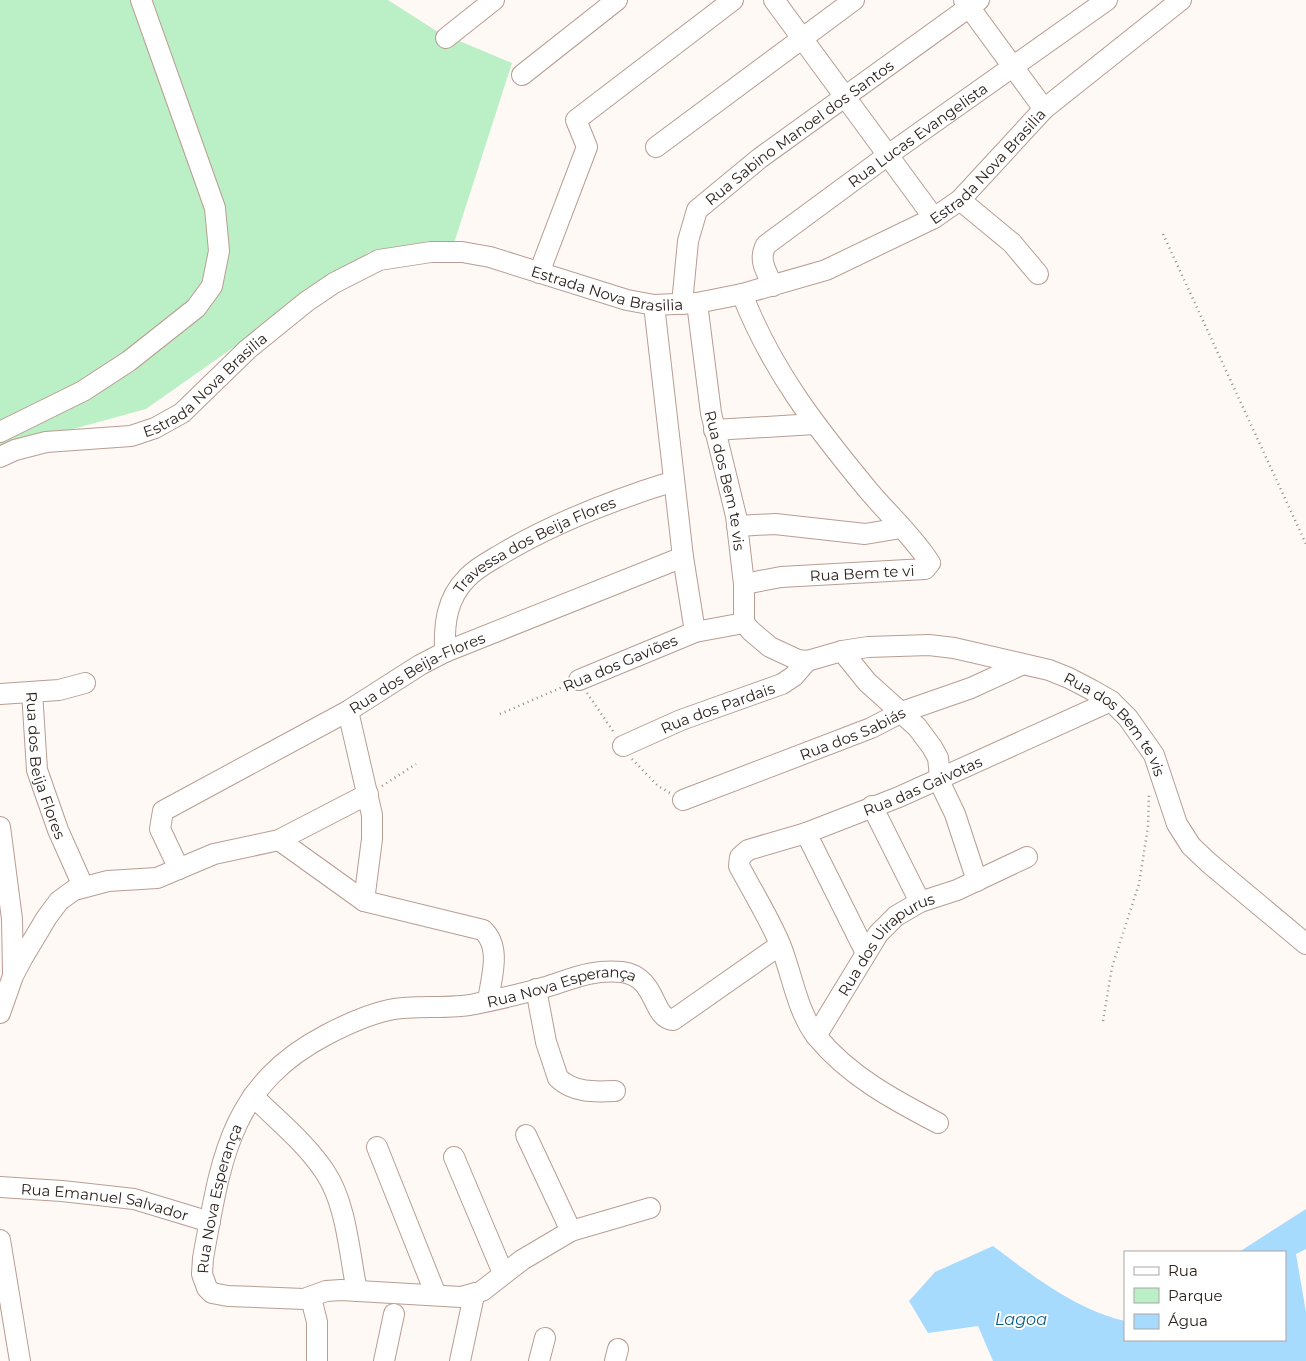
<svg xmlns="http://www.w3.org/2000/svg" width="1306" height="1361" font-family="Montserrat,sans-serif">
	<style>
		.green { fill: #bbf0c6 }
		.water { fill: #a7dbfe }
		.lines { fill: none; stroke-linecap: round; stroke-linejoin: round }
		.minor-casing { stroke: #b89d92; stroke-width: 22 }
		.path { stroke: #948c89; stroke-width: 2.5; stroke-dasharray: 1 4; stroke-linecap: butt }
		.minor { stroke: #fff; stroke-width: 20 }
		.labels { text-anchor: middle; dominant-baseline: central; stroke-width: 4; stroke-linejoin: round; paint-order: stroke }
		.street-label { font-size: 15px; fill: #2b211d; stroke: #fff }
		.water-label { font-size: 16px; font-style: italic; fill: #055a83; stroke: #fff }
	</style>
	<rect width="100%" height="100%" fill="#fff9f6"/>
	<path class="green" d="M0 0H388L438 32 512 63 454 243 369 252 146 409 0 449Z"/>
	<path class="water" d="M1306 1209V1249L1296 1254 1306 1312V1361H993L978 1326 928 1333 909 1301 935 1272 993 1246C1033 1276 1075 1309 1125 1321V1340H1285V1252H1239Z"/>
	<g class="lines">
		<g class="minor-casing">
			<g id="minor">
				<path d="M774 0 934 218"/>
				<path d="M964 0 1044 109"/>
				<path d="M446 38 494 0"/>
				<path d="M522 75 617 0"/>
				<path d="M656 147 854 0"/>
				<path d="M960 200 1012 243 1038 274"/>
				<path d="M539 273 587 147 576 120 733 0"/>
				<path id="s1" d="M773 286C766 271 758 260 766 245L888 155 1107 0"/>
				<path d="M742 294C772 371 816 427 868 490 888 514 913 536 930 563L925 569 781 577 744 584"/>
				<path id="s2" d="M697 303 711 413 736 516 744 584V623L751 631 770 647 798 660 807 661 842 651 868 647 929 645 954 648 1049 670 1069 678 1092 690 1111 701 1128 718 1154 755 1177 824 1191 846 1209 863 1306 944"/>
				<path id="s3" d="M682 304 688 241 697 210 760 158 979 0"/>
				<path d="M654 305 683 557 695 632"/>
				<path d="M714 430 815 424"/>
				<path d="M0 432 83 391 129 361 196 308 212 286 219 251 215 208 141 0"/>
				<path id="s4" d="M0 457 15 450 46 442 131 436 155 428 182 413 248 349 306 302 334 283 379 260 431 252H462L490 257 627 300 654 305 697 303 742 294 826 270 934 218 960 200 1044 109 1181 0"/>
				<path d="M737 526 775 524 865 534 901 528"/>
				<path d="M842 651 867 682 917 727 932 747 938 758 941 785 955 814 977 881"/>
				<path id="s5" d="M445 652C444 625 446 599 467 578 477 567 492 560 505 552 558 521 616 499 674 481"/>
				<path d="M579 680 695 632 744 623"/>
				<path id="s6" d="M32 692 37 770 58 830 83 886"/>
				<path d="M0 694 59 690 85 683"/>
				<path d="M348 711 372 815V839L364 901"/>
				<path id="s7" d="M623 746 681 720 782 684 794 676 807 661"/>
				<path id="s8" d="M683 800 871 728 902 712 971 688 1021 665"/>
				<path d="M872 806 920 902"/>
				<path d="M0 827 12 919 13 972"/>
				<path d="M806 833 866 953"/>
				<path d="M279 840 364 901 483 930C502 948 491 978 488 1001"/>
				<path id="s9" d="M179 869 160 829 163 811 348 711 420 665 445 652 683 557"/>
				<path d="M536 989 546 1042 558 1078C574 1093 594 1092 615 1091"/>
				<path d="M0 1013 13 976 23 957 47 917 59 901 74 890 108 881 157 878 214 854 279 840 368 794"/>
				<path id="s10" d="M816 1036 878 934 896 916 920 902 957 890 1027 857"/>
				<path d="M253 1096C277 1120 306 1143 325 1172 347 1205 349 1253 357 1291"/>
				<path id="s11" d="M938 1123C894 1100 849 1076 817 1037 797 1012 792 973 780 944 769 918 753 892 739 866L740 857 748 850 806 833 899 797 1111 701"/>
				<path d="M526 1135 571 1231"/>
				<path d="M377 1147 436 1295"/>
				<path d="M454 1157 503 1273"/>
				<path id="s12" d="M0 1187 62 1191 134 1199 210 1222"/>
				<path id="s13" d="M650 1208 571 1231 522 1260 482 1291 461 1297 341 1290 326 1291 304 1299 228 1296 212 1293 207 1288 202 1274 203 1258C221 1160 229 1086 326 1035 347 1024 366 1015 389 1010 417 1004 447 1010 475 1004 500 999 525 993 549 986 574 978 594 969 622 972 658 977 651 1018 673 1020L780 945"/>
				<path d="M0 1240 20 1361"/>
				<path d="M311 1298 317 1322V1361"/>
				<path d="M384 1361 394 1314"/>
				<path d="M460 1361 474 1295"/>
				<path d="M539 1361 545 1338"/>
				<path d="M615 1361 618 1349"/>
			</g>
		</g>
		<path class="path" d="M1163 234 1306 544
			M587 693 615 734
			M500 714 565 686
			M632 759 658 786 670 793
			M382 786 416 764
			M1103 1021 1112 967 1139 884 1148 827 1149 792"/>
		<use href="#minor" class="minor"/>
	</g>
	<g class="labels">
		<g class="street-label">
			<text stroke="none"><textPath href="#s3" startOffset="224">Rua Sabino Manoel dos Santos</textPath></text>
			<text stroke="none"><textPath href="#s1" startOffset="231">Rua Lucas Evangelista</textPath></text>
			<text stroke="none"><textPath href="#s4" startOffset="1095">Estrada Nova Brasilia</textPath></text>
			<text stroke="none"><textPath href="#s4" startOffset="675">Estrada Nova Brasilia</textPath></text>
			<text stroke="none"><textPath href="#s4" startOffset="225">Estrada Nova Brasilia</textPath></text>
			<text stroke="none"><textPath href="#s2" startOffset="180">Rua dos Bem te vis</textPath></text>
			<text stroke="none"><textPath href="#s5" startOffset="155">Travessa dos Beija Flores</textPath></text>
			<text transform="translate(862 573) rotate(-3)">Rua Bem te vi</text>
			<text transform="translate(620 663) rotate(-23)">Rua dos Gaviões</text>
			<text stroke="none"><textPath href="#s9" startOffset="352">Rua dos Beija-Flores</textPath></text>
			<text stroke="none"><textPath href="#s7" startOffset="102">Rua dos Pardais</textPath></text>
			<text stroke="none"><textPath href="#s2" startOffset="735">Rua dos Bem te vis</textPath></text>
			<text stroke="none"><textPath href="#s8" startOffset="182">Rua dos Sabiás</textPath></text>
			<text stroke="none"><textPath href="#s6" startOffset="75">Rua dos Beija Flores</textPath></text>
			<text stroke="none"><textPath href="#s11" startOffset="544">Rua das Gaivotas</textPath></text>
			<text stroke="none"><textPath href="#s10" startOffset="118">Rua dos Uirapurus</textPath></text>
			<text stroke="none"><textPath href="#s13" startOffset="1011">Rua Nova Esperança</textPath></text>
			<text stroke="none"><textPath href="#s13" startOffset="562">Rua Nova Esperança</textPath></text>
			<text stroke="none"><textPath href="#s12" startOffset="106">Rua Emanuel Salvador</textPath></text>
		</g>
		<g class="water-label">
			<text x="1021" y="1319">Lagoa</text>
		</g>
	</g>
	<rect x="1124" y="1251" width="162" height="90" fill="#ffffff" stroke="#aaa6a5"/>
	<rect x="1134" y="1267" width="25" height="8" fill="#ffffff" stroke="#aaa6a5"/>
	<text x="1168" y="1276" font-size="15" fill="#2b211d">Rua</text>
	<rect x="1134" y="1288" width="25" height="15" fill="#bbf0c6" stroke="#aaa6a5"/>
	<text x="1168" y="1301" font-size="15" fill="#2b211d">Parque</text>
	<rect x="1134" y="1314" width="25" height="15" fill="#a7dbfe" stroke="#aaa6a5"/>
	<text x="1168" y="1326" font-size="15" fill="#2b211d">Água</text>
</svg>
